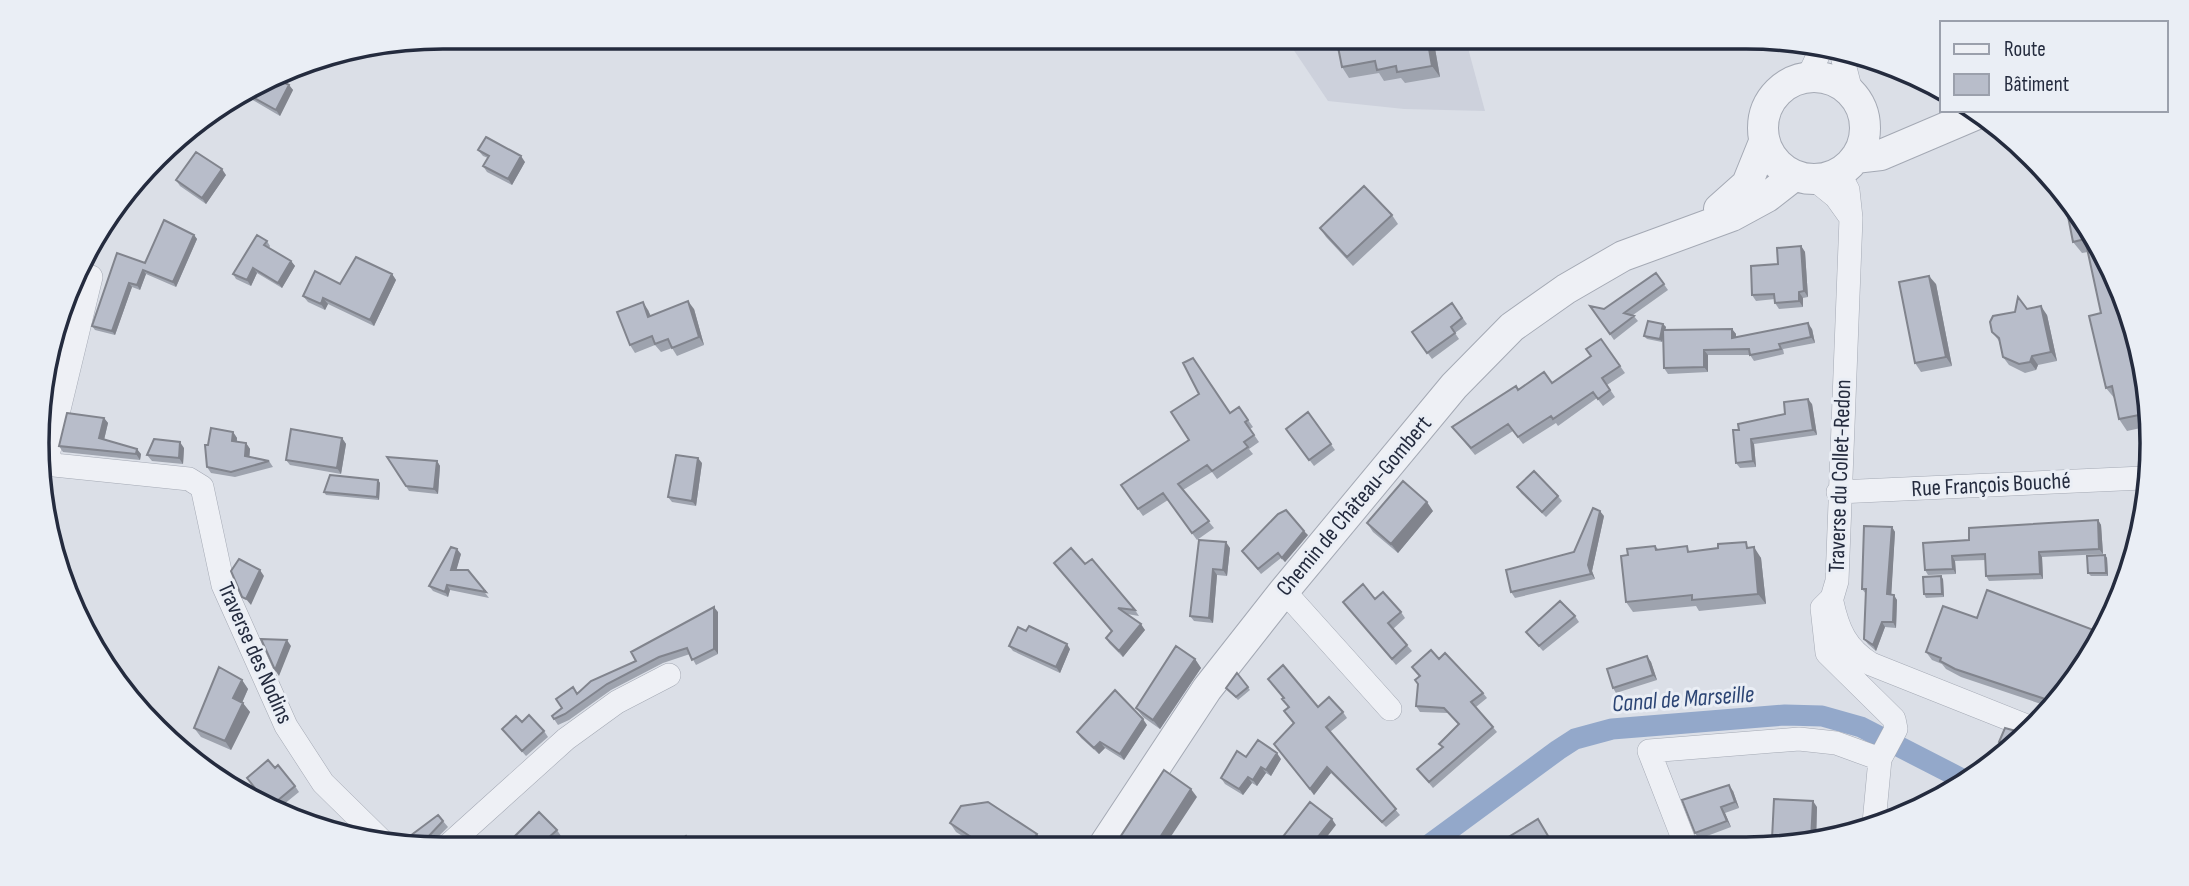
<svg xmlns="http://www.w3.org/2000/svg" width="2189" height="886" font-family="'Sofia Sans Condensed',sans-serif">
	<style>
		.built { fill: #cdd1dc }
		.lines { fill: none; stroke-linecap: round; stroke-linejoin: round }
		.canal { stroke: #93a8ca; stroke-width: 21 }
		.minor-casing { stroke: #a4a9b4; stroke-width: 24 }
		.tertiary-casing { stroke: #a4a9b4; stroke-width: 32 }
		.minor { stroke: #eef0f5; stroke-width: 23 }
		.tertiary { stroke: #eef0f5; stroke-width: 30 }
		.wall { fill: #9ea3ae }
		.shaded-wall { fill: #81848d }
		.building { fill: #b8bdca; stroke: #81848d; stroke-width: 2 }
		.labels { text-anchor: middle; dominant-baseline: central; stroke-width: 6; stroke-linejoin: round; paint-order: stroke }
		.street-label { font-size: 23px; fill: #242b3e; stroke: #eaeef5 }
		.water-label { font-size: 24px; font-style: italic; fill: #2c4574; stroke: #eaeef5 }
		.rim { fill: none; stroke: #242b3e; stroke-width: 3.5 }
	</style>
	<rect width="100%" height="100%" fill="#dbdfe7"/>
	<path class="built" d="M1285 37H1465L1485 111 1404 109 1328 101Z"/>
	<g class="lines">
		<path class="canal" d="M1426 847 1558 750 1575 739 1612 729 1785 715 1822 716 1861 727 1966 781"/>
		<g class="minor-casing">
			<path id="minor" d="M1841 52 1851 91
				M1808 77 1821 49
				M1839 173 1848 190 1851 218 1837 581 1832 598 1822 608 1827 653 1894 719 1896 729 1880 759 1874 823
				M1815 180 1836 197 1851 218
				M91 277 48 455 54 465 189 479 202 487 223 585 286 726 323 783 380 839
				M1838 492 2143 478
				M1284 591 1390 709
				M1832 602C1838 630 1846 648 1871 664L2032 728
				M1686 846 1649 751 1799 739 1836 743 1880 759
				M444 849 566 739 617 702 669 675"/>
		</g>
		<g class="tertiary-casing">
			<path id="tertiary" d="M1763 128a51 51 0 1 1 102 0a51 51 0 1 1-102 0Z
				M1855 158 1881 155 1975 115
				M1719 209 1747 184 1764 142
				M1102 848 1207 689 1284 591 1454 386 1512 327 1566 289 1623 256 1732 216 1767 197 1794 176"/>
		</g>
		<use href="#minor" class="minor"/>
		<use href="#tertiary" class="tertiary"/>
	</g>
	<path class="wall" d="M1336 37H1433L1440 77 1405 83 1401 78 1384 81 1379 73 1349 78 1342 67Z
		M267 84 269 85H289L293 90 280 116 246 96Z
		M478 150 525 162 512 185 487 172 483 166 488 158 483 156Z
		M226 175 206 204 180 186 176 180Z
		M2066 206 2110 263 2151 416 2150 426 2127 431 2119 419 2115 399 2106 388 2101 313 2088 252 2082 253 2073 242Z
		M1392 215 1398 224 1353 266 1326 237 1320 228Z
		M194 235 197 239 176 287 146 274 140 290 132 287 115 335 95 330 92 326 145 263Z
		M267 241 270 246 269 248 291 261 295 266 282 288 257 273 251 286 236 279 233 274Z
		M1801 246 1805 252 1808 297 1803 298V307L1779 309 1775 303V299L1756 301 1752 295 1778 264Z
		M1656 273 1668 290 1633 315 1638 321 1614 340 1590 306 1604 309Z
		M392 274 396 280 374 326 328 304 325 310 308 302 303 296 340 284Z
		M1936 284 1952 366 1921 372 1915 363Z
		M1452 303 1467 324 1455 333 1459 339 1432 359 1412 332Z
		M694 309 704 345 677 356 672 348 661 352 655 345 635 353 630 345 648 310 651 316Z
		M2027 309 2047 315 2057 361 2038 365 2036 370 2025 373 2009 365 2003 357 1999 341 1992 332Z
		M1663 324 1666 327 1665 330 1732 329 1736 334V338L1812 329 1815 343 1783 349 1784 354 1754 361 1750 355H1708V372L1668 374 1664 368V336L1662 342 1647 339 1644 336Z
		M1601 339 1625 373 1607 385 1615 397 1603 406 1597 398 1558 426 1556 423 1523 444 1513 431 1475 455 1452 427 1518 390 1552 383 1591 356Z
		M1812 404 1817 435 1754 444 1756 467 1740 468 1736 463 1739 430Z
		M1239 407 1253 427 1250 429 1259 442 1249 449 1253 454 1217 479 1212 472 1183 490 1214 528 1197 540 1168 500 1143 516 1121 485Z
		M1308 412 1335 450 1314 466 1286 429Z
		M104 418 108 423 104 440 141 454 140 460 63 452 59 446Z
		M233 432 237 438V442L246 443 250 449 249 457 269 461 273 467 235 477 211 473 207 467Z
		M342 438 346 444 341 474 290 465 286 460Z
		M184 448 183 464 152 461 147 455Z
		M387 457 437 461 440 466 438 494 409 491Z
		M702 463 696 506 672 502 668 497Z
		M378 480 380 483 379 500 326 495 324 492Z
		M1517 487 1558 496 1562 501 1546 517 1521 493Z
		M1433 511 1398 553 1373 532 1367 523Z
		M1604 516 1592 571 1595 579 1515 598 1511 592 1574 552Z
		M2098 520 2101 525 2103 554 2042 557 2043 579 1989 581 1986 576 1985 560 1955 561 1956 574 1928 575 1925 570 1969 540Z
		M1892 527 1895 532 1891 594 1897 600 1896 628 1885 627 1876 651 1868 644 1864 639 1866 594 1862 589Z
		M1308 535 1285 562 1281 558 1261 574 1242 551Z
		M1199 540 1230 548 1227 576 1217 575 1213 623 1194 621 1190 616Z
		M1655 546 1658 549 1691 551 1750 548 1761 558 1766 604 1699 611 1696 606 1633 612 1626 602 1628 555Z
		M461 554 456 570H468L489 598 450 590 448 597 433 591 429 586Z
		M2105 555 2107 558 2108 576H2091L2088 573Z
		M1054 563 1085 564 1135 610 1139 616 1127 614 1145 630 1123 657 1109 643 1106 638 1111 631Z
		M1943 579 1944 597 1926 598 1924 594Z
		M1375 599 1401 612 1405 618 1393 629 1412 651 1396 665 1343 602Z
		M718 612V654L696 665 690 654 663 663 611 690 569 720 558 725 552 716 577 694 636 661Z
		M1575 616 1579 622 1543 651 1526 632Z
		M1977 618 2099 632 2101 634 2084 668 2050 707 1961 677 1946 669 1942 664 1932 660 1926 652Z
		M1009 646 1070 649 1060 673 1013 651Z
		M1647 656 1651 662 1657 680 1616 693 1613 688Z
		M1195 659 1201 668 1160 729 1143 717 1136 708Z
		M1439 659 1483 693 1487 698 1476 707 1497 732 1433 788 1417 769 1442 748 1459 725 1448 713 1420 712 1416 706 1419 676 1412 667Z
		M1237 673 1250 690 1238 700 1226 688Z
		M1268 679 1318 707 1343 712 1347 718 1330 732 1400 815 1386 827 1331 773 1314 795 1278 749 1294 724 1284 711 1288 707 1282 699 1284 698Z
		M242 680 248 689 242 703 250 712 231 750 201 737 194 728Z
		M522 722 544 731 548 737 526 756 502 729Z
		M1147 725 1124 760 1105 748 1099 754 1081 738 1077 732Z
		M2027 734 2010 751 2004 748 1999 742Z
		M1246 757 1281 759 1271 776 1266 773 1257 786 1252 783 1243 795 1225 784 1221 778Z
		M275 768 295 786 299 792 278 809 266 803Z
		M1733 791 1739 808 1725 813 1731 827 1699 839 1695 833Z
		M1817 807 1816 841 1799 846 1776 845 1772 839Z
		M443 821 448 827 431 844 402 842Z
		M950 823 1043 843 1039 848H972L975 844 956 832Z
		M557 830 561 836 547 849H502Z"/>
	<path class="shaded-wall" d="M1427 37H1433L1440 77 1432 66Z
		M289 85 293 90 280 116 276 110Z
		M521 156 525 162 512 185 508 179Z
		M222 169 226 175 206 204 202 198Z
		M194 235 197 239 176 287 173 282Z
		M1801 246 1805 252 1808 297 1804 291Z
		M291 261 295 266 282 288 278 283Z
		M253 268 257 273 251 286 247 280Z
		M143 270 146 274 140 290 137 285Z
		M392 274 396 280 374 326 370 320Z
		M1929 276 1936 284 1952 366 1946 357Z
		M129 283 132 287 115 335 112 331Z
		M1799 292 1803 298V307L1799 301Z
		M323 298 328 304 325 310 321 304Z
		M688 301 694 309 704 345 699 337Z
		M643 302 648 310 654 325 648 317Z
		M2041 306 2047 315 2057 361 2051 352Z
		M1808 323 1812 329 1815 343 1811 337Z
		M1663 324 1666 327 1662 342 1660 339Z
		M1732 329 1736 334V344L1732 338Z
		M2130 341 2132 343 2151 416 2142 398Z
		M1704 350 1708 355V372L1704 367Z
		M2032 356 2038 365 2036 370 2030 362Z
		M1808 399 1812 404 1817 435 1813 430Z
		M104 418 108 423 103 444 99 438Z
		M233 432 237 438 236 447 232 441Z
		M342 438 346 444 341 474 337 468Z
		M1751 439 1754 444 1756 467 1753 461Z
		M180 442 184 448 183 464 179 458Z
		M246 443 250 449 249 462 245 456Z
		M137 449 141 454 140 460 136 454Z
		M698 458 702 463 696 506 692 501Z
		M437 461 440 466 438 494 434 489Z
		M378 480 380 483 379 500 377 497Z
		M1427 502 1433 511 1398 553 1391 544Z
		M1600 511 1604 516 1592 571 1595 579 1591 574 1588 565Z
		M2098 520 2101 525 2103 554 2099 549Z
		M1892 527 1895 532 1891 600 1887 594Z
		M1304 531 1308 535 1285 562 1282 558Z
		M1226 542 1230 548 1227 576 1223 570Z
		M1754 547 1761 558 1766 604 1758 594Z
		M457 549 461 554 455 575 451 570Z
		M2039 552 2042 557 2043 579 2040 574Z
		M2105 555 2107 558 2108 576 2106 573Z
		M1952 556 1955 561 1956 574 1953 569Z
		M1213 569 1217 575 1213 623 1209 618Z
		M260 570 264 576 251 605 246 599Z
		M1941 576 1943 579 1944 597 1942 594Z
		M447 585 450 590 448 597 445 592Z
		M1894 595 1897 600 1896 628 1893 622Z
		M714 607 718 612V654L714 649Z
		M1882 622 1885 627 1876 651 1873 645Z
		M1141 624 1145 630 1123 657 1119 651Z
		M287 640 291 646 279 676 275 670Z
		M1067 644 1070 649 1060 673 1056 667Z
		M1647 656 1651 662 1657 680 1653 675Z
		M1195 659 1201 668 1160 729 1153 720Z
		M242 680 248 689 240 707 233 698Z
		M243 703 250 712 231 750 225 741Z
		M1143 719 1147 725 1124 760 1120 754Z
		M1100 742 1105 748 1099 754 1094 748Z
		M1277 753 1281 759 1271 776 1266 770Z
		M1261 767 1266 773 1257 786 1253 780Z
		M1327 767 1331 773 1314 795 1310 789Z
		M1248 777 1252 783 1243 795 1239 789Z
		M1729 785 1733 791 1739 808 1735 802Z
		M1191 789 1197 797 1164 847 1159 839Z
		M1813 801 1817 807 1816 841 1812 842Z
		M1721 807 1725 813 1731 827 1727 821Z
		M1332 819 1336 825 1319 847H1310Z
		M1037 834 1043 843 1039 848H1027Z
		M427 838 431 844V847H427Z"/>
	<path class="building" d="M1336 37H1427L1432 66 1397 72 1396 66 1377 70 1375 61 1342 67Z
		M277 79 289 85 276 110 249 95 267 84 269 85Z
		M486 137 521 156 508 179 483 166 489 156 478 150Z
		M196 152 222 169 202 198 176 180Z
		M1364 186 1392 215 1347 257 1320 228Z
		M2066 206 2110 263 2131 341 2142 398 2146 397 2149 413 2119 419 2112 386 2106 388 2089 316 2101 313 2085 239 2073 242Z
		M164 220 194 235 173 282 143 270 137 285 129 283 112 331 92 326 117 253 145 263Z
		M257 235 267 241 264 245 291 261 278 283 253 268 247 280 233 274Z
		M1801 246 1804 291 1799 292V301L1775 303 1774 294 1752 295 1751 266 1778 264 1777 248Z
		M356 257 392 274 370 320 323 298 321 304 303 296 315 271 340 284Z
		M1656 273 1664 284 1624 313 1634 316 1610 334 1590 306 1604 309Z
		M1929 276 1946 357 1915 363 1899 282Z
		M2018 297 2027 309 2041 306 2051 352 2032 356 2030 362 2019 364 2003 357 1999 338 1992 332 1990 322 1993 316 2015 312Z
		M688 301 699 337 672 348 668 339 655 344 652 336 630 345 617 312 643 302 648 317Z
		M1452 303 1462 318 1451 327 1455 333 1427 353 1412 332Z
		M1648 321 1663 324 1660 339 1644 336Z
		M1808 323 1811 337 1779 344 1781 349 1750 355 1749 349 1704 350V367L1664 368 1663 330 1732 329V338Z
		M1601 339 1620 366 1602 378 1610 390 1598 399 1593 392 1553 419 1551 416 1518 437 1508 424 1471 448 1452 427 1516 386 1518 390 1544 372 1552 383 1591 356 1586 349Z
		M1193 358 1230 413 1239 407 1248 420 1245 422 1254 435 1244 442 1248 447 1212 471 1207 465 1178 484 1209 521 1192 533 1163 493 1138 509 1121 485 1189 440 1171 412 1199 394 1183 363Z
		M1808 399 1813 430 1751 439 1753 461 1736 463 1733 430H1739L1738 424 1785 414 1784 402Z
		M1308 412 1331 444 1309 460 1286 429Z
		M67 413 104 418 99 438 137 449 136 454 59 446Z
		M211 428 233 432 232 441 246 443 245 456 269 461 231 472 207 467 205 445H208Z
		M291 429 342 438 337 468 286 460Z
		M154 439 180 442 179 458 147 455Z
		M676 455 698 458 692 501 668 497Z
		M387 457 437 461 434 489 406 486Z
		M1534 471 1558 496 1542 512 1517 487Z
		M330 475 378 480 377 497 324 492Z
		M1403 481 1427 502 1391 544 1367 523Z
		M1593 508 1600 511 1588 565 1591 574 1511 592 1506 570 1574 552Z
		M1286 510 1304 531 1282 558 1278 553 1258 569 1242 551 1278 514Z
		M2098 520 2099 549 2039 552 2040 574 1986 576 1985 554 1952 556 1953 569 1925 570 1923 543 1969 540V528Z
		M1864 526 1892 527 1887 594 1894 595 1893 622H1882L1873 645 1864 639 1866 589H1862Z
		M1199 540 1226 542 1223 570 1213 569 1209 618 1190 616Z
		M1746 542 1747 548 1754 547 1758 594 1692 600V595L1626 602 1621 556 1628 555 1627 549 1655 546 1656 550 1687 546 1688 552 1718 548V544Z
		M451 547 457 549 451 570H468L486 592 447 585 445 592 429 586Z
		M1071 548 1085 564 1092 559 1135 610 1118 608 1141 624 1119 651 1106 638 1112 631 1054 563Z
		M2105 555 2106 573H2088L2087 556Z
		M239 559 260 570 246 599 242 597 231 571Z
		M1941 576 1942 594H1924L1923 577Z
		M1363 584 1375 599 1383 592 1401 612 1388 623 1407 645 1392 659 1343 602Z
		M1987 590 2099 632 2093 650 2084 668 2054 702 1955 669 1940 661 1941 658 1926 652 1943 606 1977 618Z
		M1560 601 1575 616 1539 646 1526 632Z
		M714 607V649L692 660 687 648 659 657 607 684 565 714 554 719 552 716 562 708 556 699 573 687 577 694 591 681 636 661 631 652Z
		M1029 626 1067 644 1056 667 1009 646 1018 627 1026 631Z
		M261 639 287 640 275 670Z
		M1176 646 1195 659 1153 720 1136 708Z
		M1431 650 1439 659 1445 653 1483 693 1471 702 1493 727 1429 782 1417 769 1443 747 1439 744 1459 724 1444 708 1416 706 1418 684 1415 680 1420 676 1412 667Z
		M1647 656 1653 675 1613 688 1607 669Z
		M1283 665 1318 707 1329 697 1343 712 1326 727 1396 809 1382 822 1327 767 1310 789 1274 744 1294 723 1284 711 1289 707 1282 699 1284 698 1268 679Z
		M219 667 242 680 233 698 243 703 225 741 194 728Z
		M1237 673 1248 687 1236 697 1226 688Z
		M1115 690 1143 719 1120 754 1100 742 1094 748 1077 732Z
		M529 715 544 731 522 751 502 729 516 716 522 722Z
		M2005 728 2027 734 2014 748 1999 742Z
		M1258 740 1277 753 1266 770 1261 767 1253 780 1248 777 1239 789 1221 778 1237 751 1246 757Z
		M268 760 275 768 278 765 295 786 271 806 267 803 247 778Z
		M1164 770 1191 789 1159 839 1171 847H1126L1117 842Z
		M1729 785 1735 802 1721 807 1727 821 1695 833 1682 800Z
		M1774 799 1813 801 1811 841 1772 839Z
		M988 802 1037 834 1027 848H972L977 841 950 823 961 806Z
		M1310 802 1332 819 1310 847H1275Z
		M539 812 557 830 536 849H502Z
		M438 815 443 821 427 838V847L402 842Z
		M1538 819 1554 846 1492 847Z
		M686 836 695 849H668Z"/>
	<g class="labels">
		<g class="street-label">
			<text transform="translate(1840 476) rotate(-88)">Traverse du Collet-Redon</text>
			<text transform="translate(1991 485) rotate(-3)">Rue François Bouché</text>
			<text transform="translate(1354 506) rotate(-50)">Chemin de Château-Gombert</text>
			<text transform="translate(255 653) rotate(66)">Traverse des Nodins</text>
		</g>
		<g class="water-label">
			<text transform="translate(1683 699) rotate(-4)">Canal de Marseille</text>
		</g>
	</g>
	<path d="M0 0H2189V886H0ZM443 49H1746A394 394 0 0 1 2140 443V443A394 394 0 0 1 1746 837H443A394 394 0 0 1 49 443V443A394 394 0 0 1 443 49Z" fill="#eaeef5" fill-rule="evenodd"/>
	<path class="rim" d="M443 49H1746A394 394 0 0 1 2140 443V443A394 394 0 0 1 1746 837H443A394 394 0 0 1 49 443V443A394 394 0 0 1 443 49Z"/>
	<rect x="1940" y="21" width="228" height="91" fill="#eaeef5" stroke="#9ba0ac" stroke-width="2"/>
	<rect x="1954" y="44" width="35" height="10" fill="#eef0f5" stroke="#9ba0ac" stroke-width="2"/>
	<text x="2004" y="56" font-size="21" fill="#242b3e">Route</text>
	<rect x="1954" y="74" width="35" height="21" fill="#b8bdca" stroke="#9ba0ac" stroke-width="2"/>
	<text x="2004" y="91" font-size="21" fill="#242b3e">Bâtiment</text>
</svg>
